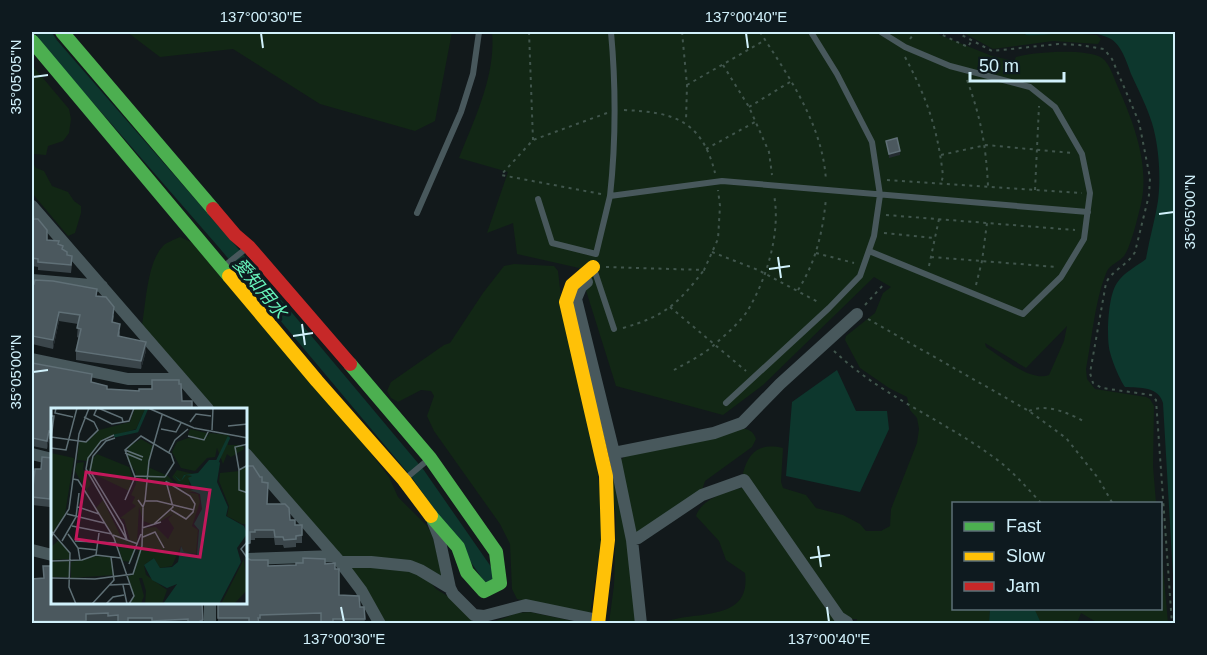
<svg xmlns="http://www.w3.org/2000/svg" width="1207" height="655" font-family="Helvetica,'Noto Sans JP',sans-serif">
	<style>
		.green { fill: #122715; fill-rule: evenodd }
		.water { fill: #0d372d }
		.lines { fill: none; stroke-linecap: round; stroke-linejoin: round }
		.canal { stroke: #0d372d; stroke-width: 14 }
		.path { stroke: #41564d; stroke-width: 2; stroke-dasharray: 3 4.5; stroke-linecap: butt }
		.lane { stroke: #48585c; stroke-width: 6 }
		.street { stroke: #48585c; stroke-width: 12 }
		.fast { stroke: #4caf50; stroke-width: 14 }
		.slow { stroke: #ffc107; stroke-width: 14 }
		.jam { stroke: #c62828; stroke-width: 14 }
		.wall { fill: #3b464b }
		.shaded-wall { fill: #242c30 }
		.building { fill: #4b585e; stroke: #607077; stroke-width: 1.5 }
		.ticks { fill: none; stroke: #d1f1fb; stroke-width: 2 }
		.labels { text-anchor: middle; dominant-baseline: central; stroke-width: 6; stroke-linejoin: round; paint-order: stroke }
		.water-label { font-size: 18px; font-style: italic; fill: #67f3ba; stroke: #0e1a1f }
		.inset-river { fill: none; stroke: #0d372d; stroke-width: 3 }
		.inset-road { fill: none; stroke: #5e6f75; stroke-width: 1.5 }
		.view { fill: #c2185b; fill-opacity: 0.15; stroke: #c2185b; stroke-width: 3 }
		.inset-edge { fill: none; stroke: #d1f1fb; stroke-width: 3 }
		.neatline { fill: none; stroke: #d1f1fb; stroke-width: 2 }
		.ticks-label { font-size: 15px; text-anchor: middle; fill: #d1f1fb }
	</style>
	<rect width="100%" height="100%" fill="#12191b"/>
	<path class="green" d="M127 32H452L435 121 415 131 320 104 233 49 160 57Z
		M492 32H932L992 56 1014 61 1016 57C1034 52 1086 48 1102 58 1110 64 1113 76 1117 85 1133 121 1150 164 1141 204 1138 216 1131 247 1124 256 1119 262 1111 264 1107 271 1095 299 1092 339 1086 369L1087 379 1095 389 1146 397 1150 399 1154 406 1153 466 1156 503 954 504V608L990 609 989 623H856L857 619H850L840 615 743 473C749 451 760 443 783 448L781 482 783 488 806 495 816 508 843 515 860 524 866 531H881L890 526 891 509 917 443 919 429 917 418 910 410 907 397 889 388 860 368 845 340 846 336 875 313 883 293 891 287 874 277 763 385 723 415 616 386 579 268 517 254 513 223 487 233 508 172 459 158C475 118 496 75 492 32ZM1067 326 1064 341 1049 375C1031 382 1001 357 986 347L985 343 1026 368Z
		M962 32H1023L1026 35 1057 32 1097 35 1101 39 1098 44 1053 41 993 49Z
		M32 65 69 109 71 119 69 133 63 141 48 146 46 155 34 154 32 150Z
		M32 161 36 168 44 171 52 186 68 192 74 201 81 206V213L75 233 68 236 32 193Z
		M180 237 198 245 350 426 389 477 398 497 427 526 432 534 444 581 433 574 344 559 246 445V409H215L142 325C146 303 147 263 163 246 167 242 174 240 180 237Z
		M514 264 554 266 558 271 563 314 594 443 604 523 590 614 517 599 512 589 510 544 500 524 434 431 427 416 434 396 431 391 421 390 398 402 391 398 387 391 391 382 444 345 450 343 483 293 504 266Z
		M742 428C750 430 753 431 756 439L752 447 705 481 702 490 636 534 620 461 628 453Z
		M607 459 625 518 637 623H609L614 585 616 517Z
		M745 487 843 624H659C690 609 752 625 745 573L726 560 719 541 696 516C702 498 728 491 745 487Z
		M1161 545 1168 623H1098L1081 613 1077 623 1066 620 1057 623H1041L1034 609 1160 608Z
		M348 565 405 569 428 579 436 589 449 597 474 623H386L367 590Z
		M530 612 587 624H488L517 613Z"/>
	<path class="water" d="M1023 32H1175V610L1163 403C1158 386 1140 388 1125 387 1120 380 1112 361 1110 352 1106 338 1108 295 1117 283 1123 273 1137 266 1146 259 1149 240 1155 220 1158 201 1161 177 1159 146 1152 123 1147 107 1139 91 1132 76 1127 64 1122 44 1109 38 1083 26 1052 37 1026 35Z
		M837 370 856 411H887L889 429 860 492 786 476 792 402Z
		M1034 608 1041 623H989L990 609Z"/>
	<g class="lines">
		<path class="canal" d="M43 32 51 44 226 245 418 474 491 579"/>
		<path class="path" d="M529 32 533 140
			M682 32 687 85 686 121
			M760 32C789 77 823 125 826 181
			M936 32 968 47 972 40
			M956 32 992 51 1058 44 1079 45 1104 49 1112 59 1139 122 1150 178 1149 195 1135 252C1128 265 1112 270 1106 283L1090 373 1093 383 1102 388 1151 395 1156 400 1172 624
			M910 39 915 32
			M905 57C927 98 938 130 943 176L941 184
			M723 65 749 107 769 152 772 175
			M967 80C981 118 986 146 988 186
			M687 85 765 40
			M749 107 790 82
			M624 110C673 112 702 120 715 173
			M706 149 755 122
			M941 155 986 145 1072 153
			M887 180 1082 193
			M1035 190 1039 106
			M601 194 501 175 533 140 607 113
			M886 215 1075 230
			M884 233 935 238
			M712 252 758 270 820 303
			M816 253 854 263
			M931 257 1057 267
			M929 266 939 219
			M606 267 704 270 718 239 720 206 718 190
			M976 285 982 261 987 223
			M798 290C816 262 823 231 826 198
			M865 305 884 284
			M670 307 746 371
			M868 319 1029 411 1066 438 1098 478 1113 504
			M623 328C665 316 678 304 704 270
			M834 351C880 395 941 419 992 456 1011 469 1026 487 1042 504
			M674 370C688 362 705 354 716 343 727 334 741 321 748 310 767 278 781 232 774 195
			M1029 411C1046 403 1069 413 1085 422"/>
		<path class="lane" d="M610 196C616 141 616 87 611 32
			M538 199 552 243 596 254 610 196 722 181 1088 212
			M417 213 461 112 473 74 479 32
			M869 251 1023 314 1061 277 1084 239 1090 193 1082 154 1055 107 1030 87 950 66 905 47 881 32
			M223 267 248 247
			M594 269 614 329
			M726 403 829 308 860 276 874 236 880 195 872 142 837 74 811 32
			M405 479 429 459"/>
		<path class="street" d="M32 206 208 409
			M32 280 102 286
			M587 282 581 287 576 299 614 453 632 540 641 624
			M32 359 128 379H181
			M614 453 714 433 742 423 780 384 857 314
			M32 454 52 459
			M246 454 340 562 361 590 380 624
			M433 522 439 537 450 588
			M632 540 638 538 702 495 744 480 839 617 847 622
			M32 550 52 555
			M246 559 335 556
			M340 562H371L410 566 420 570 450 588 453 594 474 615 484 616 526 605 598 620
			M210 602V624"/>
		<path class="fast" d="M62 32 213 209
			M32 41 229 276
			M350 364 430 458 496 552 500 583 484 591 467 572 458 547 431 516"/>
		<path class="slow" d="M593 267 572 285 566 302 606 476 608 540 598 624
			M229 276 317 381 404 480 431 516"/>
		<path class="jam" d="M213 209 235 235 249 247 350 364"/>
	</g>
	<path class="wall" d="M32 211 34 219 47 240 59 244 67 255 72 264 71 273 38 270V267L32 266Z
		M32 283 97 296 114 316 113 322 120 332V337L146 351 141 369 76 360V351L79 338 77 337 78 324 59 321 53 349 32 344Z
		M32 363 92 374V382L107 386V389L139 391V389H152V380H179V384H181L182 401H192V409H52V440L49 439 47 449 32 446Z
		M52 458V488L50 507 32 505V497L41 469Z
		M262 482 267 504 295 525H302V543H296V547L284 548 283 545H275L274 538H255V540H250V551L246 552Z
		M325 564 335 569 339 595 360 607H364L365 624H321V621L260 624H218V603L268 566Z
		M32 579 52 603H202L203 624H108V622H86V624H32Z"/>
	<path class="shaded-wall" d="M900 151V155L889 158V154Z
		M59 312V321L53 349V340Z
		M146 342V351L141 369V361Z
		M49 431V439L47 449V441Z
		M250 543V551L246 552V544Z"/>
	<path class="building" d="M897 138 900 151 889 154 886 141Z
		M32 211 34 219H38L47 230V240L59 241 58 244 63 246 62 249 67 252V255L72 256 71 265 38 262V259L32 258Z
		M35 280 53 281 97 289 96 296 106 297 114 307 112 322 120 324 118 336 146 342 141 361 76 351 81 329 77 328 80 315 59 312 53 340 32 336V283L34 284Z
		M32 363 92 374 91 382 107 386V389L139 391V389H152V380H179V384H181L182 401H192V409H52V432L49 431 47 441 32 438Z
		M42 457 52 458V480L50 499 32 497 35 469H41Z
		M246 466H253L260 477H262V482L268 483 267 504H285L289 508 290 520H295V525H302V535L296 536V539L284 540 283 537H275L274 530H255V532H250V543L246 544Z
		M246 558 251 560H268V566L296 565V563H303V558L325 559V564L335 563V569H339V595L359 596 360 607H364L365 619H333V624H321V613L260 615V618H258L259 624H249V618H218V603H246Z
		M43 566H52V603H202L203 620 200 621V624H188V619L152 621V618H128V624H118V615L108 616V613L86 614V621H32V579L44 578Z"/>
	<path class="ticks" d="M261 33 263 48M746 33 748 48M33 77 48 75M1159 214 1174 212M778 257 781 278M769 269 790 266M302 324 305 345M293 336 313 333M33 372 48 370M818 546 821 567M810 558 830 555M341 607 344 622M827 607 829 622"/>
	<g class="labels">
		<g class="water-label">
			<text transform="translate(260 288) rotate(50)">愛知用水</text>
		</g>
	</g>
	<g transform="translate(51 408)">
		<rect width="196" height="196" fill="#12191b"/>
		<path d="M84 0 94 1 85 21 52 31 36 53 26 52 28 34H36L48 22 79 14ZM139 21 156 25 157 29 158 25 178 27 177 37H192L193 41 180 49 176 46 172 56 166 40 164 49 156 50 144 63 130 60 121 44 126 34 137 30 156 32 137 27ZM90 31 102 38 97 59 117 68 125 77 135 84 121 69 126 62 143 66H137L141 69 138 76 142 81 139 82 147 84H136L147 86 149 94 141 118 147 122 145 146 133 144 130 138 121 158 109 160 103 150 93 157 95 167 116 182 111 196H94L95 183 91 170H88L93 188 90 196H79L83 188 77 168 82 167 93 120 105 119 117 131 123 120 117 111 122 106 103 117 92 113 88 99 86 136 79 132 73 111 69 110 85 98 81 95 84 89 80 87 85 76 84 63 76 51 77 39ZM0 45 23 50 14 106 0 127ZM46 46 78 59 81 67 78 83 38 64 40 52ZM33 54 32 61 40 76 36 81 39 89 24 63 26 55ZM196 58V116H191L176 108 178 98 168 73 169 65 188 63ZM52 92 71 131 86 137 80 154 72 153 65 133 45 100ZM8 132 18 144V151L0 152V139ZM46 148 59 149 63 167 20 170V154ZM193 151 196 182 183 196H170ZM18 153V169H0V154Z" fill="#122715"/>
		<path d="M158 52H167L169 55 166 74 177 99 175 108 193 118 196 126 186 140 190 154 168 196H112L126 176 116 180 101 172 93 157 103 150 109 160 121 159 127 154 130 138 133 144 146 147 148 122 143 116 151 101 149 86 139 82 142 81 137 70 141 68 135 67 131 72 128 73 123 67 130 73 133 67 147 65Z" fill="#0d372d"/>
		<path class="inset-river" d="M63 28 86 23 96 0M166 54 178 29"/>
		<path class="inset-road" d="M5 0 4 5 22 9M46 0 43 7 61 16 78 13 83 0M47 0 71 10 72 14M97 0 143 20 197 30M0 8H3L0 31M139 14 145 6 160 8M177 18 197 16M110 21 125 24 130 15M161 22 162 0M63 27 50 33 37 50 35 61 76 132 72 117 39 63 42 48 55 33 64 30M137 28 153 32 158 22M0 29 35 34 47 22 43 14 33 9M197 36 184 39 188 62 197 57M0 40 15 42 26 0M74 42 92 49M118 44 124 32 137 21M74 45 91 52M188 62V82L197 85M84 68 114 69M22 71 27 72 63 130 83 188 78 196M116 74 139 88 144 96 142 104 135 111 120 102M74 92 84 69 74 42 90 28 120 46 123 55 114 69M87 92 92 99 94 93H106L143 102M94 93 98 53 111 7M27 99 48 106M16 106 53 115M103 116 122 99 115 73M21 118 61 126M91 120 110 114M0 123 19 145 18 179 25 196M17 126 27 140 29 152M62 127 87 136M0 129 18 101 28 26 38 0M92 129 104 124 113 140M11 133 25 109 28 85M24 133 65 135M197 133 190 141 197 151M27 140 46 142M45 147 48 125M0 153 31 152 45 147 70 150M78 156 90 126M0 170 44 171 82 166 91 138 92 100M59 177 79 176M72 177 76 196M41 196 63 172 60 149M55 196 62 189 73 187"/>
		<path class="view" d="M35 64 159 82 149 149 25 131Z"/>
		<rect width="196" height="196" class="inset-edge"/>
	</g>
	<rect width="1207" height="655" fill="none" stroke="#0e1a1f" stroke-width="66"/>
	<rect x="952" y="502" width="210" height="108" fill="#0e1a1f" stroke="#5c7077" stroke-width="1.5"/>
	<rect x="964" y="522" width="30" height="9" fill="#4caf50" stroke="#5c7077" stroke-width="1.5"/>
	<text x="1006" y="532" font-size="18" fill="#d1f1fb">Fast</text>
	<rect x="964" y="552" width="30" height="9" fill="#ffc107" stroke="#5c7077" stroke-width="1.5"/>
	<text x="1006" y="562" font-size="18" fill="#d1f1fb">Slow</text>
	<rect x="964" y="582" width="30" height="9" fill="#c62828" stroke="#5c7077" stroke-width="1.5"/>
	<text x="1006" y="592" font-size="18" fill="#d1f1fb">Jam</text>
	<path d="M970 72v9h94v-9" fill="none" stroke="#d1f1fb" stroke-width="3"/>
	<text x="979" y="72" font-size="18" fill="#d1f1fb" stroke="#0e1a1f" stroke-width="4.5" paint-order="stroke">50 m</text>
	<rect x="33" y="33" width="1141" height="589" class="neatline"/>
	<g class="ticks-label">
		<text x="261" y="22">137°00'30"E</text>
		<text x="746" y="22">137°00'40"E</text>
		<text transform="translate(16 77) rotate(-90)" y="5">35°05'05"N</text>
		<text transform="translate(1190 212) rotate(-90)" y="5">35°05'00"N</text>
		<text transform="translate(16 372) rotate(-90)" y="5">35°05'00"N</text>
		<text x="344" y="644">137°00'30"E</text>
		<text x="829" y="644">137°00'40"E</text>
	</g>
</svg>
